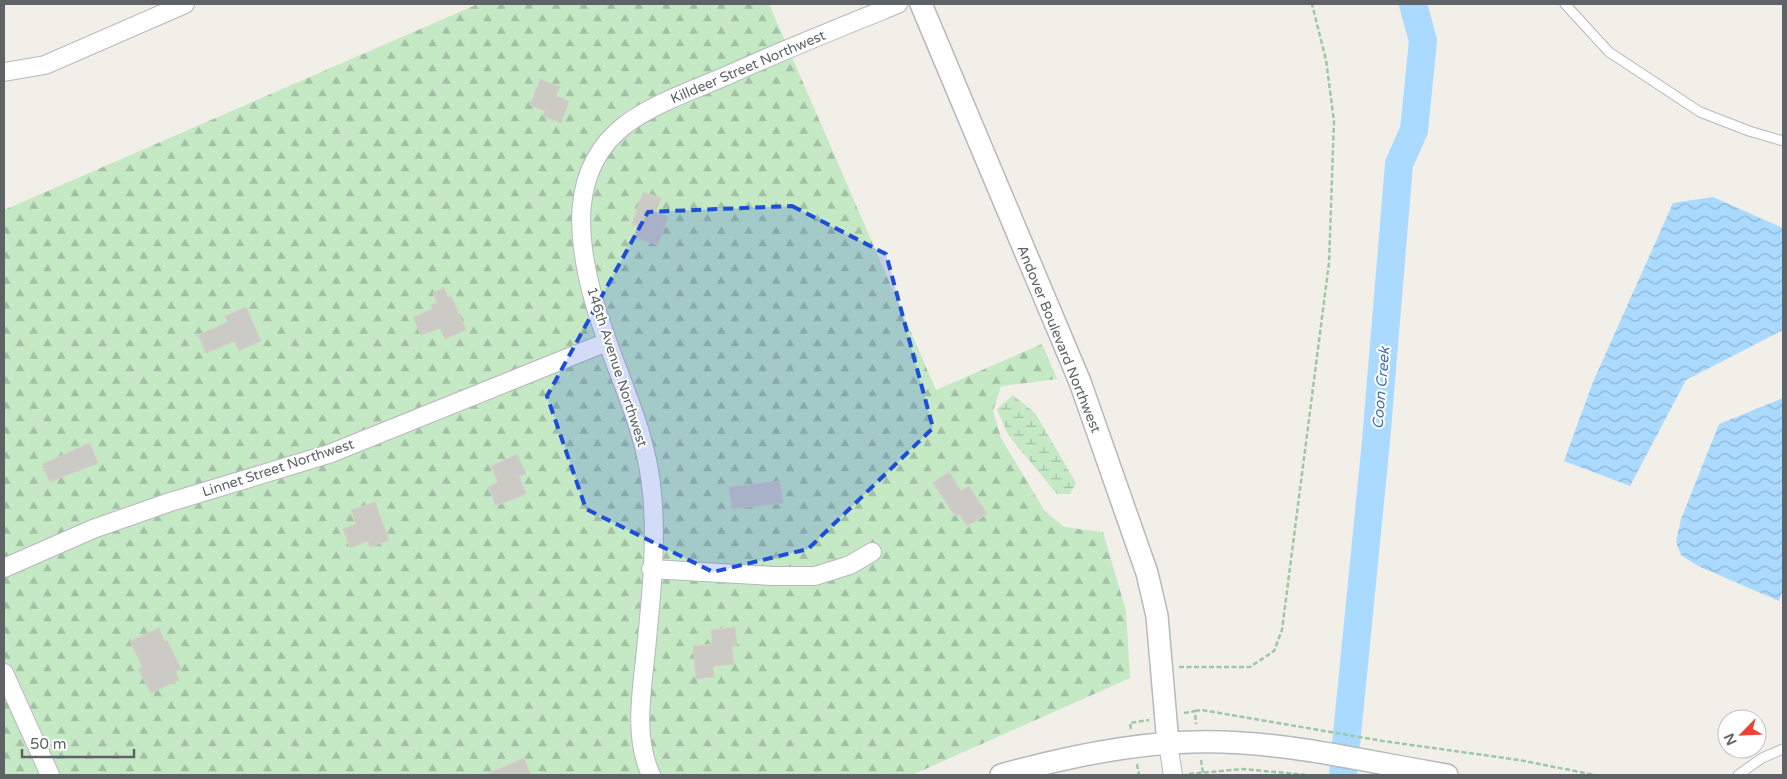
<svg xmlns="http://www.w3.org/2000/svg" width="1787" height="779" font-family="'Varela Round',sans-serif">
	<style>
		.forest { fill: url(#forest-firs) }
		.wetland { fill: url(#wetland-marsh) }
		.water { fill: url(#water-waves) }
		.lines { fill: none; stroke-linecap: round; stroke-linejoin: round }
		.river { stroke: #aadaff; stroke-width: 28 }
		.building { fill: #cccac5; stroke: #d6d1c6 }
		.service-casing { stroke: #b5b8bc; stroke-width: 11 }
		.minor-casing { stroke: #b5b8bc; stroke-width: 20 }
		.tertiary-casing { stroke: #b5b8bc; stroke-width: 24 }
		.path { stroke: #9cc7a9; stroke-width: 2.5; stroke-dasharray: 5 2.5; stroke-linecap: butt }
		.service { stroke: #fff; stroke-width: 9 }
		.minor { stroke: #fff; stroke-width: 18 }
		.tertiary { stroke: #fff; stroke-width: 21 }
		.marked { fill: #1d4ed8; fill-opacity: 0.2; stroke: #1d4ed8; stroke-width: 4; stroke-dasharray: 10 6; stroke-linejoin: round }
		.labels { text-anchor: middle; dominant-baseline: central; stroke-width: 4; stroke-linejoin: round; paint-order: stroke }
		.street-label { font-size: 14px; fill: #5f6368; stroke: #fff }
		.water-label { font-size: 15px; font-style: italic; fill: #4174aa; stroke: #fff }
	</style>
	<defs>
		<pattern id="forest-firs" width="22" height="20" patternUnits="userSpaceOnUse" patternTransform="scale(1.25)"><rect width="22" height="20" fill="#c5e8c5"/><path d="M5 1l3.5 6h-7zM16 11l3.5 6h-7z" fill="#a3c0a4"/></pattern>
		<pattern id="wetland-marsh" width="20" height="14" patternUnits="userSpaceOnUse" patternTransform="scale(1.25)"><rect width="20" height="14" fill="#c5e8c5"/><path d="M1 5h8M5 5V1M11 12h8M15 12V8" fill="none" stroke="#a3c0a4"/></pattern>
		<pattern id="water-waves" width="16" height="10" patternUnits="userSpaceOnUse" patternTransform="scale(1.25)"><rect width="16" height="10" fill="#aadaff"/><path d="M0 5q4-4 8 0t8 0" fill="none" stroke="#8eb4d2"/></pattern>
	</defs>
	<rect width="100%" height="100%" fill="#f1efe8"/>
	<path class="forest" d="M478 4H769L936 390 1042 344 1057 379 1001 386 993 411 1001 438 1044 510 1064 527 1103 532 1126 611 1130 678 912 775H4V210Z"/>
	<path class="wetland" d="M1013 395 1035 413 1076 483 1070 494H1057L1008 435 997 409Z"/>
	<path class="water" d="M1713 197 1783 228V330L1686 380 1630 486 1564 461 1593 382 1673 203Z
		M1783 398V590L1779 601 1698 566 1681 555 1676 542 1681 519 1719 424Z"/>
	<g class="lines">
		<path class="river" d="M1343 775 1376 441 1399 164 1414 130 1423 41 1413 4"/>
	</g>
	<path class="building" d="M540 79 560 87 556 96 569 101 561 123 543 116 545 111 530 105Z
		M643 192 661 198 656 213 668 217 658 245 636 238 640 227 632 224Z
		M444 288 448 297 451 296 466 330 445 339 440 328 421 335 413 317 432 309 431 305 437 303 433 293Z
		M246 307 261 341 239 351 235 341 206 353 198 335 228 322 225 316Z
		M90 443 98 463 50 482 42 464Z
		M517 454 526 474 519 476 526 494 496 506 488 487 498 482 491 466Z
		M949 472 961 491 969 486 987 514 967 526 959 514 955 516 933 483Z
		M780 481 783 503 732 509 729 487Z
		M375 502 389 540 370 547 368 541 350 548 343 529 356 524 351 510Z
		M735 627 737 645 732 646 734 664 713 666 714 677 696 679 693 646 712 644 711 630Z
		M159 628 165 642 167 640 181 669 176 671 179 680 151 693 138 669 142 667 130 641Z
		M524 758 531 775H485Z"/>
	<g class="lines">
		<g class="service-casing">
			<path id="service" d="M1565 4 1609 52 1700 112 1749 131 1783 141
				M1738 775 1762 758 1783 749"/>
		</g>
		<g class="minor-casing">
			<path id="minor" d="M4 72 45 65 185 4
				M4 568 93 529 170 502 329 454 607 342
				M651 569 773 576H815L850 565 872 552
				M4 673 50 775
				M1168 744 1173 775
				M651 775C633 736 642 691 646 650 651 598 657 544 652 493 646 424 612 366 594 301 577 240 568 169 625 125 655 103 693 90 726 76 783 50 841 27 898 4"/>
		</g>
		<g class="tertiary-casing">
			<path id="tertiary" d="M921 4 1080 382 1147 573 1157 616 1168 744
				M1001 775C1069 756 1150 739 1222 742 1297 744 1373 763 1447 775"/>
		</g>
		<path class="path" d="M1179 667H1250L1274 651 1282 630 1329 263 1334 121 1326 60 1312 4
			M1195 711 1202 710 1383 741 1519 760 1595 775
			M1184 713 1195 711 1196 724
			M1131 729 1130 723 1149 720
			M1201 760 1203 773
			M1137 764 1139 775
			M1189 774 1243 769 1307 775"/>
		<use href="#service" class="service"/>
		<use href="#minor" class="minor"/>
		<use href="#tertiary" class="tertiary"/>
	</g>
	<path class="marked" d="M792 206 886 254 933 428 808 549 713 572 586 509 547 396 648 212Z"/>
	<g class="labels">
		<g class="street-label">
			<text transform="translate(748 67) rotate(-23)">Killdeer Street Northwest</text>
			<text transform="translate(1059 339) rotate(68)">Andover Boulevard Northwest</text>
			<text transform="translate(617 367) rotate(72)">146th Avenue Northwest</text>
			<text transform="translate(278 468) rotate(-18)">Linnet Street Northwest</text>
		</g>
		<g class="water-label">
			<text transform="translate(1381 388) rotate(-85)">Coon Creek</text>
		</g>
	</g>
	<rect width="1787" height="779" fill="none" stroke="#5f6368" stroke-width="10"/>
	<g transform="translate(1742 734) rotate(246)"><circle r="24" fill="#ffffff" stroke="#bfc1c3"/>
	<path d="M0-4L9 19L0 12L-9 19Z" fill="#ea4335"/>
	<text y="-8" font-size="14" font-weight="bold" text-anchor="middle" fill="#5f6368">N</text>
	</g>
	<path d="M22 749v8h112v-8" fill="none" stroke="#5f6368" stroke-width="2.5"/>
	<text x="30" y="749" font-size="15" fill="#5f6368" stroke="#ffffff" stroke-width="4" paint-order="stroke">50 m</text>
</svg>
